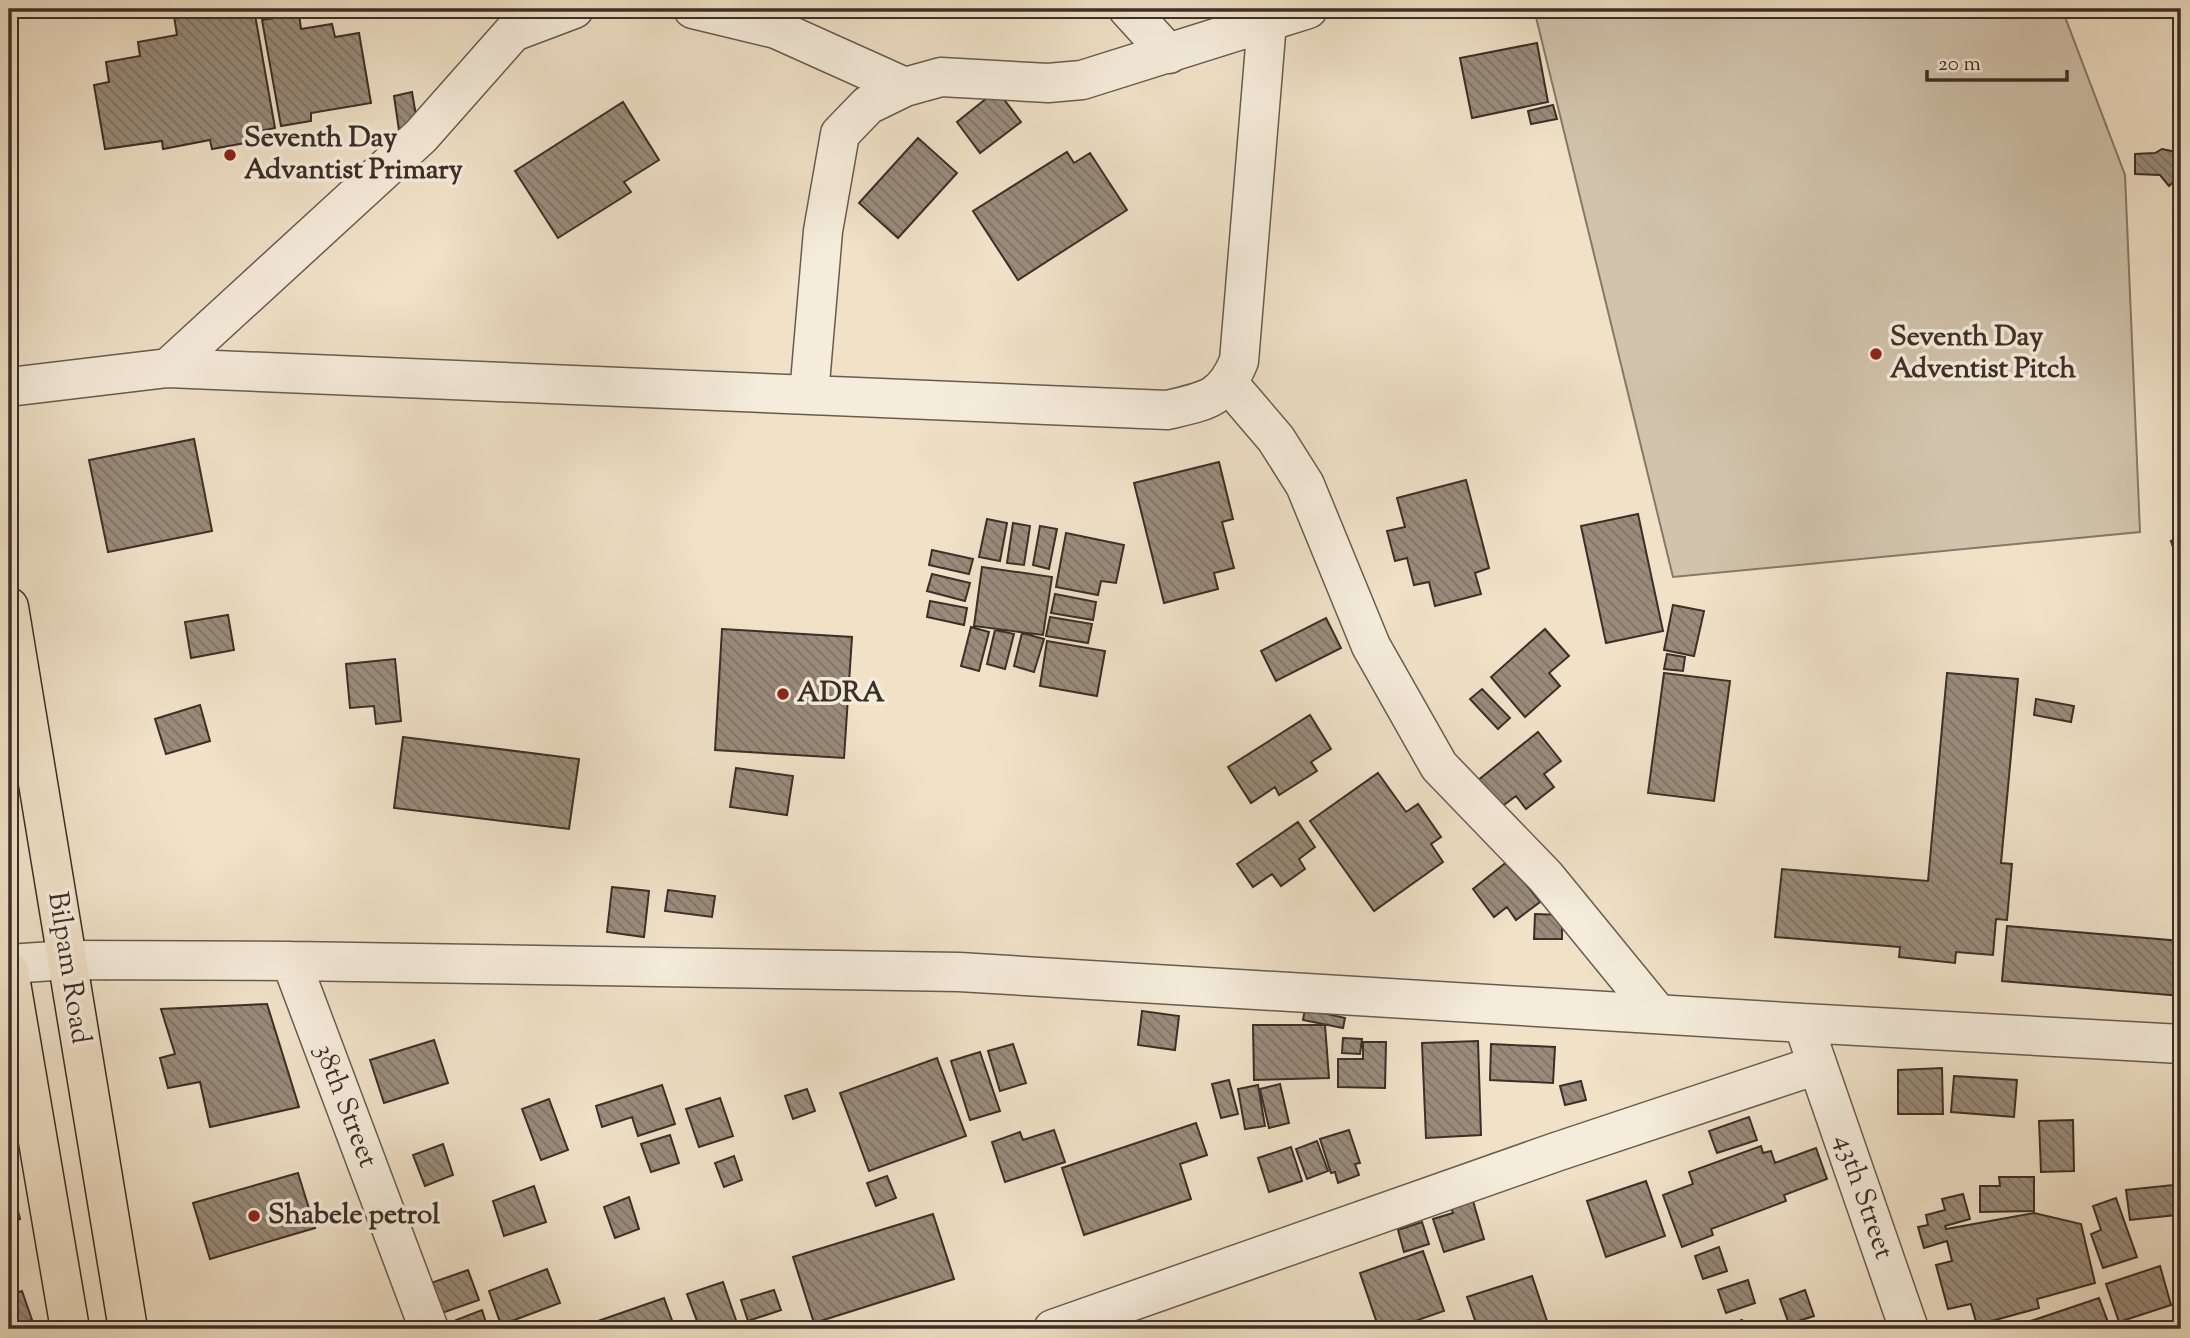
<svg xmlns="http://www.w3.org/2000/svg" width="2190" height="1338" font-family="'Sorts Mill Goudy',serif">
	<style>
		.pitch { fill: #d1c3ac; stroke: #86796a; stroke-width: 2 }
		.building { fill: url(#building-back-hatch); stroke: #3b2f29; stroke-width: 2 }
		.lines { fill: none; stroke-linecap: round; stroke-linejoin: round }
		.minor-casing { stroke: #685c50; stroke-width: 41 }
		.major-casing { stroke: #3b2f29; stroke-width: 41 }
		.minor { stroke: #f5ecdb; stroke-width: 38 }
		.major { stroke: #f0e1c7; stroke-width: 38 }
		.poi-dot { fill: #8f2418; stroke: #f5ecdb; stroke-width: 2.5 }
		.labels { text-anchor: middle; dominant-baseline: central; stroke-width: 7; stroke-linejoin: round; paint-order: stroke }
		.poi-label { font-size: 28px; font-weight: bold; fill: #3b2f29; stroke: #f5ecdb; text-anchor: start }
		.street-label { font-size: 28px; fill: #3b2f29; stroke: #f5ecdb }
	</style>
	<defs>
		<pattern id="building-back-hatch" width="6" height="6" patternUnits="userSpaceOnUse" patternTransform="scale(1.75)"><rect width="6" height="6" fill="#998c7b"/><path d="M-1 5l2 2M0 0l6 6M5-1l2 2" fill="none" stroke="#7e7365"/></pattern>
	</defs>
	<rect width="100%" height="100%" fill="#f0e1c7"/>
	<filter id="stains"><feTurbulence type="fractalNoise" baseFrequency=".00286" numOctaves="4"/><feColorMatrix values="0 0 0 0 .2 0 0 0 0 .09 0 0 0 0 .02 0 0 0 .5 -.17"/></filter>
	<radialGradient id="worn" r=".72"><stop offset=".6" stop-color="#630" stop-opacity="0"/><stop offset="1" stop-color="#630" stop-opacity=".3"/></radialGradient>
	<path class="pitch" d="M1534 9H2062L2125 175 2140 532 1673 577Z"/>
	<path class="building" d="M189 9H254L275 128 260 131 262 140 212 149 210 140 163 149 162 141 105 149 94 85 109 82 106 62 140 56 138 42 177 35 174 16 189 13Z
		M299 14 301 29 332 24 335 37 359 33 371 103 311 113V121L281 126 262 20Z
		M1537 43 1548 102 1472 118 1460 58Z
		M997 90 1021 122 980 153 957 122Z
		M412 92 419 134 400 137 394 96Z
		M623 102 659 160 624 182 631 192 558 238 515 171Z
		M1553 105 1557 119 1531 124 1528 111Z
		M918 138 957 173 898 238 859 203Z
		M2162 149 2181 153V175L2169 186 2160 175 2135 174V154L2155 153Z
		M1067 152 1074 163 1090 153 1127 210 1018 280 973 211Z
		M194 439 212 531 108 552 89 460Z
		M1219 462 1233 519 1222 522 1234 568 1214 573 1218 589 1164 603 1134 483Z
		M1466 480 1489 568 1475 573 1481 594 1435 606 1429 582 1414 585 1407 558 1395 561 1387 531 1405 527 1397 498Z
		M1638 514 1663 631 1606 643 1581 526Z
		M987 519 1007 523 1000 561 979 557Z
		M1013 523 1030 526 1024 565 1007 563Z
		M1040 526 1057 529 1049 569 1033 565Z
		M1066 533 1124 545 1116 583 1101 581 1098 595 1056 587Z
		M2181 538V572L2171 541Z
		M932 550 973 559 969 574 929 565Z
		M982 567 1052 577 1043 635 974 626Z
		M932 574 970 583 965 601 927 591Z
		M1055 594 1096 602 1093 620 1051 613Z
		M930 601 967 608 964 625 927 617Z
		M1673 605 1704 611 1694 656 1664 650Z
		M228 615 234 650 191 658 185 622Z
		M1050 617 1092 624 1088 643 1046 636Z
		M1326 618 1341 648 1276 681 1261 651Z
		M971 627 989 632 979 671 961 666Z
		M722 629 852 637 844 758 715 750Z
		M1545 629 1569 656 1549 673 1560 686 1525 717 1491 677Z
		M995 630 1014 634 1005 669 987 664Z
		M1022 633 1044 639 1034 672 1014 666Z
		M1047 641 1105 651 1097 696 1040 686Z
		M1667 654 1685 657 1683 671 1664 669Z
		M395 659 401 721 376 724 374 706 350 708 346 664Z
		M1664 673 1730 681 1714 801 1648 793Z
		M1947 673 2018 679 2001 863 2012 864 2007 920 1996 919 1993 955 1956 952 1955 963 1899 957 1900 947 1775 937 1782 869 1928 881Z
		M1482 689 1510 718 1498 729 1470 699Z
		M2036 699 2074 706 2071 722 2034 715Z
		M200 705 210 741 166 754 155 719Z
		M1310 715 1331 749 1311 762 1317 771 1279 795 1275 787 1251 803 1228 767Z
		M1538 732 1561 761 1544 774 1554 787 1526 809 1516 796 1500 808 1477 781Z
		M403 737 579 759 569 829 394 808Z
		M736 768 793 776 787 815 730 807Z
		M1378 773 1406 812 1418 804 1441 837 1431 844 1443 862 1374 911 1310 821Z
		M1298 822 1315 847 1299 859 1305 869 1281 886 1272 874 1253 887 1237 864Z
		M1508 861 1540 902 1516 920 1507 907 1494 917 1473 889Z
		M612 887 649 891 644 937 607 932Z
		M668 890 715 896 712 917 665 911Z
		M1535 914 1562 915V939H1534Z
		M2007 926 2181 941V996L2002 981Z
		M267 1004 299 1107 210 1127 200 1082 168 1088 160 1058 175 1054 161 1009Z
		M1305 1009 1345 1018 1343 1028 1303 1020Z
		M1142 1011 1179 1016 1175 1050 1138 1045Z
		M1253 1025H1325L1329 1078 1254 1080Z
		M1343 1038 1362 1039 1360 1054 1342 1053Z
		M434 1040 448 1083 384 1103 370 1060Z
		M1478 1041 1481 1135 1426 1138 1422 1043Z
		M1363 1042H1386L1385 1088 1338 1087V1059H1363Z
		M1013 1044 1026 1083 1000 1091 988 1051Z
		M1491 1044 1555 1047 1553 1083 1490 1080Z
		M980 1052 1000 1111 970 1120 951 1061Z
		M937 1058 966 1136 869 1171 840 1093Z
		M1942 1068 1943 1114H1898V1070Z
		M1954 1076 2017 1080 2014 1117 1951 1112Z
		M1229 1080 1238 1114 1221 1118 1212 1084Z
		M1581 1081 1586 1100 1565 1105 1560 1086Z
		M1280 1084 1289 1123 1269 1128 1260 1089Z
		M662 1085 675 1124 638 1136 632 1117 602 1127 596 1106Z
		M1258 1085 1265 1126 1245 1129 1238 1089Z
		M807 1089 815 1111 793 1119 785 1096Z
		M720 1098 733 1136 699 1147 686 1109Z
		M549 1099 568 1150 541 1160 522 1109Z
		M2181 1108V1145H2180L2175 1109Z
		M1749 1117 1757 1140 1717 1153 1709 1131Z
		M2073 1120 2074 1171 2041 1172 2039 1121Z
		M1196 1123 1207 1155 1180 1164 1191 1199 1084 1235 1062 1168Z
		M1054 1130 1065 1162 1005 1182 992 1142 1020 1132 1023 1140Z
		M1349 1130 1360 1163 1355 1164 1359 1175 1338 1183 1335 1172 1331 1173 1320 1139Z
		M670 1135 679 1163 651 1172 641 1144Z
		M1317 1141 1328 1171 1307 1179 1296 1149Z
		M443 1144 453 1175 425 1186 413 1155Z
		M1761 1146 1763 1153 1771 1151 1775 1163 1816 1148 1827 1179 1784 1195 1786 1201 1711 1229 1713 1235 1682 1247 1663 1195 1693 1184 1689 1172Z
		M1291 1147 1302 1181 1269 1192 1258 1158Z
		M734 1156 742 1180 724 1187 715 1163Z
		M298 1173 315 1228 210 1259 193 1203Z
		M9 1175 20 1219 9 1222Z
		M887 1176 896 1198 876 1206 867 1183Z
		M1999 1177H2034V1211L1980 1212V1186H2000Z
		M1646 1181 1665 1236 1606 1257 1587 1201Z
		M2173 1185 2176 1215 2130 1220 2126 1190Z
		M534 1186 546 1222 504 1236 493 1201Z
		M1963 1194 1970 1219 1945 1226 1946 1229 2034 1213 2081 1224 2095 1283 2037 1299 2039 1308 1977 1325 1971 1304 1948 1309 1936 1265 1952 1261 1947 1241 1924 1248 1918 1227 1928 1225 1926 1215 1945 1210 1942 1199Z
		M629 1197 639 1229 615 1238 604 1207Z
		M2116 1198 2137 1257 2103 1268 2091 1234 2101 1230 2093 1206Z
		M1473 1201 1484 1239 1444 1252 1433 1219 1453 1213 1451 1208Z
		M933 1214 954 1279 814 1323 793 1257Z
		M1422 1222 1429 1244 1404 1252 1398 1230Z
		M1719 1247 1727 1271 1703 1279 1695 1256Z
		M1423 1251 1444 1311 1392 1329H1379L1360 1273Z
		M2160 1266 2171 1305 2119 1322 2106 1284Z
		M547 1269 560 1303 501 1325 489 1291Z
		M468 1270 479 1300 439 1314 428 1284Z
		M1532 1276 1549 1327 1478 1329 1467 1297Z
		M1748 1280 1755 1303 1726 1313 1718 1290Z
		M723 1282 739 1329H700L687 1294Z
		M774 1290 781 1310 748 1321 741 1300Z
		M1805 1290 1814 1316 1789 1324 1780 1299Z
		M22 1291 32 1320 16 1326 18 1329H9V1295Z
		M664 1298 675 1329H575Z
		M2099 1298 2109 1325 2098 1329H2017L2016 1326Z
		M482 1310 488 1329H459L456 1320Z
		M1742 1320 1745 1329H1716Z"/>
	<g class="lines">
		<g class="minor-casing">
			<path id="minor" d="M693 9 776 29 905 87
				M1128 9 1169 54
				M168 368 421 136 513 32 574 9
				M1229 384 1276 439 1305 485 1371 646 1439 766 1546 877 1658 1014
				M9 387 168 368 1167 410C1205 401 1223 400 1239 361L1267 22
				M809 395 823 231 840 134 868 105 905 87 941 77 1048 83 1082 80 1308 9
				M291 961 429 1329
				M9 964 67 960 291 961 959 972 1803 1023 1909 1329
				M1803 1023 2181 1044
				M1053 1329 1556 1152 1817 1065"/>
		</g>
		<g class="major-casing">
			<path id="major" d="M9 607 128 1329
				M9 971 70 1329"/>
		</g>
		<use href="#minor" class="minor"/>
		<use href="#major" class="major"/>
	</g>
	<g class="poi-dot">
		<circle cx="230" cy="155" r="7"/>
		<circle cx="1876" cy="354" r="7"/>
		<circle cx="783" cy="694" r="7"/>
		<circle cx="254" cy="1216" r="7"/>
	</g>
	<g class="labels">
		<g class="poi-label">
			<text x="244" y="139">Seventh Day<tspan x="244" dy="32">Advantist Primary</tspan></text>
			<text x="1890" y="338">Seventh Day<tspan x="1890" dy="32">Adventist Pitch</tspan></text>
			<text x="797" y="694">ADRA</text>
			<text x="268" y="1216">Shabele petrol</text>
		</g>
		<g class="street-label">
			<text transform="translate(68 968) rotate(81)">Bilpam Road</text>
			<text transform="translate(345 1106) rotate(69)">38th Street</text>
			<text transform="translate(1863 1197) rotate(71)">43th Street</text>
		</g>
	</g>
	<rect width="2190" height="1338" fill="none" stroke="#f0e1c7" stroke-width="35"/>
	<rect x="10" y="10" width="2169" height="1317" fill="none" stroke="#3b2f29" stroke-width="3.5"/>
	<rect x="18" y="18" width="2155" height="1303" fill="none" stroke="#3b2f29" stroke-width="2"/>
	<path d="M1927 70v10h140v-10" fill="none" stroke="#3b2f29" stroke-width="3.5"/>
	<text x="1938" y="70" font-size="21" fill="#3b2f29" stroke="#f5ecdb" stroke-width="5" paint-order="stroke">20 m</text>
	<rect width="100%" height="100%" filter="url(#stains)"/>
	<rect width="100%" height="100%" fill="url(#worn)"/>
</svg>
